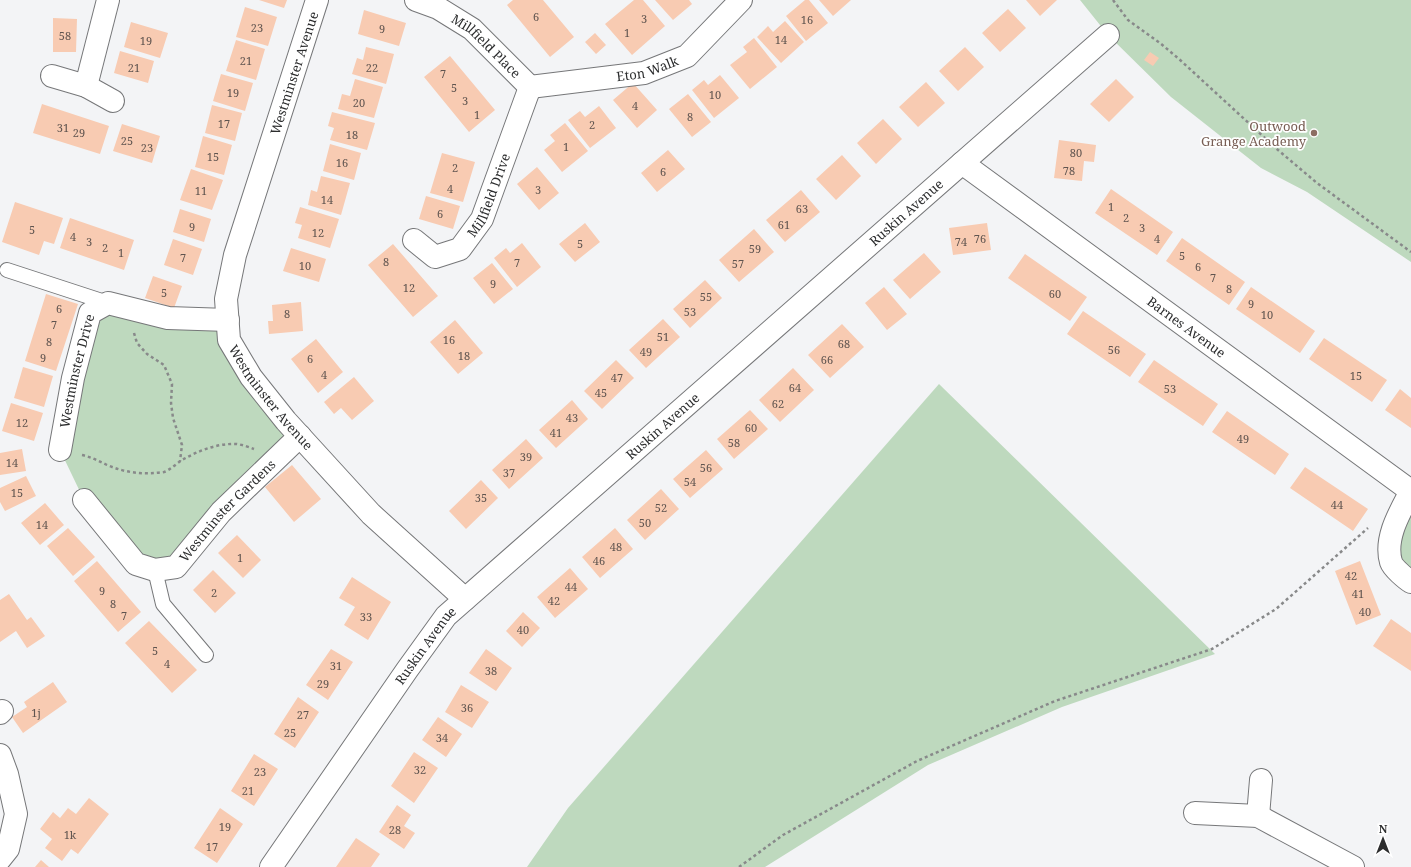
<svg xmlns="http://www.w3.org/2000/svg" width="1411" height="867" font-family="'Noto Serif',serif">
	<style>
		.green { fill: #bed9be }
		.building { fill: #f8cbb2 }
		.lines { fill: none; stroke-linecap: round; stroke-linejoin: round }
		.lane-casing { stroke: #767779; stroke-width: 16 }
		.street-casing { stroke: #767779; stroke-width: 24 }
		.path { stroke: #88898a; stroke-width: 2.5; stroke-dasharray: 3 3; stroke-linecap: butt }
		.lane { stroke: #fff; stroke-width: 14 }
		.street { stroke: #fff; stroke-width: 22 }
		.education-dot { fill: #8d6e63; stroke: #fff; stroke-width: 1.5 }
		.labels { text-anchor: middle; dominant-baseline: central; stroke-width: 3.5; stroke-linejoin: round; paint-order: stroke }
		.number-label { font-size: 11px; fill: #5f544f }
		.street-label { font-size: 13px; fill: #2c2d2e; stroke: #fff }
		.education-label { font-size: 13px; fill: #785e54; stroke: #fff; text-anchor: end }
	</style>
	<rect width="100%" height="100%" fill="#f3f4f6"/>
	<path class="green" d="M1080 0H1411V262L1307 192 1261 168 1171 97 1108 35Z
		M90 313 228 320 300 436 176 567 155 570 84 500 60 450Z
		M939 384 1215 654 1062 707 928 765 765 867H527L568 808Z
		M1411 491V582L1391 564Z"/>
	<path class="building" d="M259 0H287L284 8Z
		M513 0H543L574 37 550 57 507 5Z
		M634 0H643L665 26 632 55 605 24Z
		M655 0H689L692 4 673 20Z
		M805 0H809L828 23 806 41 786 16Z
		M819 0H851L833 16Z
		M1026 0H1057L1040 16Z
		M245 7 277 17 268 46 236 37Z
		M1008 9 1026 28 1000 52 982 33Z
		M364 10 406 23 399 46 358 34Z
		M53 18 77 19 76 52H53Z
		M785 21 804 42 781 63 757 37 768 26 773 32Z
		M131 22 168 33 160 58 124 47Z
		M595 33 606 45 596 54 585 42Z
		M754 38 777 67 750 89 730 65 747 52 743 47Z
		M236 40 265 49 256 80 226 71Z
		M366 47 394 54 386 84 352 74 357 58 363 60Z
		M965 47 984 67 958 91 939 71Z
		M120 51 154 61 148 83 114 73Z
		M1150 52 1159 58 1153 66 1144 60Z
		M450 56 495 110 469 132 424 77Z
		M221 74 253 83 245 111 213 101Z
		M720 75 739 98 714 118 692 90 704 80 708 85Z
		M355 79 383 87 374 118 338 109 342 94 350 96Z
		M1116 79 1134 97 1109 122 1090 104Z
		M926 82 945 103 918 127 899 107Z
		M633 83 657 110 637 128 613 100Z
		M688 94 711 122 692 137 669 109Z
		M42 104 109 126 100 154 33 133Z
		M212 105 242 113 235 141 205 133Z
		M599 106 616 128 590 148 568 120 580 111 585 117Z
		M332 112 375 123 367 150 330 140 334 128 328 126Z
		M883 119 902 139 876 164 857 143Z
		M565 123 588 151 562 172 544 150 555 141 550 135Z
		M122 124 160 136 152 163 113 151Z
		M203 136 232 145 224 175 195 167Z
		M1059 140 1096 145 1094 162 1084 161 1082 181 1054 178Z
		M330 144 361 153 354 180 323 171Z
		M668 150 685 169 657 192 641 173Z
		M442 153 475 162 463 202 430 193Z
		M842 155 861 176 836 200 816 179Z
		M537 167 559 193 539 210 517 184Z
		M191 169 223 180 212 210 180 200Z
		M321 176 350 183 341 215 308 205 311 190 317 192Z
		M1111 189 1173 232 1157 255 1095 213Z
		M801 190 820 212 785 242 766 220Z
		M426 196 460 206 453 229 419 219Z
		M15 202 63 218 54 244 44 241 39 255 2 242Z
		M300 207 339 219 330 248 298 238 302 225 295 223Z
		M180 209 211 219 204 242 173 232Z
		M70 218 134 240 124 270 60 248Z
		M585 223 600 242 575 262 559 244Z
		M987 223 991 250 953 255 949 228Z
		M754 229 774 252 739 282 719 260Z
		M1182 238 1245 282 1229 305 1166 261Z
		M173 239 202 249 193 275 164 265Z
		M522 243 541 267 517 287 494 258 506 248 510 253Z
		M393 244 438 296 413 317 368 265Z
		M291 248 326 259 319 282 283 271Z
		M924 253 941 272 910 299 893 280Z
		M1025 254 1087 297 1070 321 1008 278Z
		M492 263 513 289 494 304 473 278Z
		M153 276 182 286 174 308 145 298Z
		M705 280 722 298 690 328 673 309Z
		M884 287 907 314 887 330 865 303Z
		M1251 287 1315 331 1300 353 1236 309Z
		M46 294 78 304 56 371 25 361Z
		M301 302 303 331 269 334 268 321H273L272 305Z
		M1083 311 1146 354 1130 377 1067 334Z
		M663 319 680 337 646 368 629 350Z
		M455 320 483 353 458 374 430 342Z
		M842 324 864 347 830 378 808 355Z
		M1324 338 1387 380 1372 402 1309 359Z
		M316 339 343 372 318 393 291 359Z
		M616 360 634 378 602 409 584 391Z
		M1154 360 1218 404 1203 426 1138 382Z
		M23 367 53 376 44 407 14 398Z
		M793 368 814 390 780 422 759 400Z
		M354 377 374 401 352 420 341 408 334 414 324 402Z
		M1400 389 1411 398V428L1385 410Z
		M572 400 588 419 556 448 539 430Z
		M11 403 43 413 34 441 2 431Z
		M750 410 768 429 734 459 717 439Z
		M1227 411 1289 454 1275 475 1212 432Z
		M526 439 543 458 509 489 492 470Z
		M22 449 26 471 0 475V453Z
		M706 450 723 469 690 498 673 479Z
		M292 465 321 499 294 522 265 487Z
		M1305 467 1368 509 1353 531 1290 488Z
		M26 476 36 496 5 511 0 502V488Z
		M481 480 498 498 466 529 449 511Z
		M661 489 679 509 645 540 627 520Z
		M45 503 64 525 40 545 21 523Z
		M68 528 95 557 73 576 47 546Z
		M615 528 633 549 600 578 582 557Z
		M237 535 261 560 243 578 218 553Z
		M97 561 141 612 118 632 74 581Z
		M1360 561 1381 615 1356 625 1335 571Z
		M570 568 588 589 555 618 537 597Z
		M213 570 236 593 215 613 193 590Z
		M352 577 391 602 368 640 344 625 355 607 339 598Z
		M9 594 27 620 31 617 45 636 27 648 16 631 0 642V600Z
		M523 612 540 628 522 647 506 631Z
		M1391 619 1411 633V671L1373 646Z
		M149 621 197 670 172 693 125 643Z
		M331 649 353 662 328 700 306 685Z
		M486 649 512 668 496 691 469 673Z
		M53 682 67 702 23 733 12 717 27 707 24 702Z
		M461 685 489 702 472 728 445 712Z
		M298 697 319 712 295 748 274 734Z
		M438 717 462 734 446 757 422 740Z
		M414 752 438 768 414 803 391 786Z
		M254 754 278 769 254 806 231 791Z
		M89 798 109 814 78 854 71 849 62 861 45 848 52 839 40 829 53 812 60 818 68 808 76 814Z
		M397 805 411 815 404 826 415 833 404 849 379 832Z
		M220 808 243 824 217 863 194 848Z
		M356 838 380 854 371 867H336Z
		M41 860 49 867H35Z"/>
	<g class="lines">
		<g class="lane-casing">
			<path id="lane" d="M7 270 108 303
				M155 570 163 604 206 655"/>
		</g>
		<g class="street-casing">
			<g id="street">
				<path id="s1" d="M317 0 235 255 226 299 229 340 251 377 286 421 371 514 465 599"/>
				<path id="s2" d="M416 0 438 8 472 29 530 87"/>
				<path d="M52 76 86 86 113 101"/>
				<path d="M86 86 108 0"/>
				<path id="s3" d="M530 87 644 73 687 56 741 0"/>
				<path id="s4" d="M962 163 1411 491"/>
				<path id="s5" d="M414 240 435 257 460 249 482 219 530 87"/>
				<path id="s6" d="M60 450 73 378 90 313 108 303 168 318 228 320"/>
				<path d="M1411 491C1400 512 1384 538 1391 562 1393 568 1406 579 1411 582"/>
				<path id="s7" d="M84 500 136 564 155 570 176 567 221 512 300 436"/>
				<path d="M0 713 2 711"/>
				<path d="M0 755 7 774 16 814 8 849 0 859"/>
				<path d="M1195 813 1258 816 1353 867"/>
				<path d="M1258 816 1261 780"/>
				<path id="s8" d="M271 867 407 670 446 616 1108 35"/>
			</g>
		</g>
		<path class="path" d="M1113 0 1128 20 1160 43 1179 59 1278 150 1317 183 1411 252
			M134 333 137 343 147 354 164 365 172 384 171 403 173 418 182 445 180 461
			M82 455C91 457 99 461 107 465 126 473 144 475 164 472 170 470 176 464 182 460 198 451 217 443 237 444 243 445 249 447 254 449
			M739 867 783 835 917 761 1055 701 1212 649 1276 609 1368 528"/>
		<use href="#lane" class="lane"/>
		<use href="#street" class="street"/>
	</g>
	<circle class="education-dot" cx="1314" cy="133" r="4"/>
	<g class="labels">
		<g class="number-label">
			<text x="536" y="16">6</text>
			<text x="644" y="18">3</text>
			<text x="807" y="19">16</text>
			<text x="257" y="27">23</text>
			<text x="382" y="28">9</text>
			<text x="627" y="32">1</text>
			<text x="65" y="35">58</text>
			<text x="781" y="39">14</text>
			<text x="146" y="40">19</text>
			<text x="246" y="60">21</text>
			<text x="134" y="67">21</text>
			<text x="372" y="67">22</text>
			<text x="443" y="73">7</text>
			<text x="454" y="87">5</text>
			<text x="233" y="92">19</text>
			<text x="715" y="94">10</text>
			<text x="465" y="100">3</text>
			<text x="359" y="102">20</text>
			<text x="635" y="105">4</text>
			<text x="477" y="114">1</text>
			<text x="690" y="116">8</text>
			<text x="224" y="123">17</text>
			<text x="592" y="124">2</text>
			<text x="63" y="127">31</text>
			<text x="79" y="132">29</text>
			<text x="352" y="134">18</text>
			<text x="127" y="140">25</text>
			<text x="566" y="146">1</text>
			<text x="147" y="147">23</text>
			<text x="1076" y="152">80</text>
			<text x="213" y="156">15</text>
			<text x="342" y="162">16</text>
			<text x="455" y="167">2</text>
			<text x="1069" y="170">78</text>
			<text x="663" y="171">6</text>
			<text x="450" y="188">4</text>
			<text x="538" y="189">3</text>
			<text x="201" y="190">11</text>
			<text x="327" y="199">14</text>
			<text x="1111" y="206">1</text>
			<text x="802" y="208">63</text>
			<text x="440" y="213">6</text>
			<text x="1126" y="217">2</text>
			<text x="784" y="224">61</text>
			<text x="192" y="226">9</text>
			<text x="1142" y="227">3</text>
			<text x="32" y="229">5</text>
			<text x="318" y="232">12</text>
			<text x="73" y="236">4</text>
			<text x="980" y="238">76</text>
			<text x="1157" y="238">4</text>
			<text x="89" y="241">3</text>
			<text x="961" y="241">74</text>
			<text x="580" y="243">5</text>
			<text x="105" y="247">2</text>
			<text x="755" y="248">59</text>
			<text x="121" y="252">1</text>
			<text x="1182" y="255">5</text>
			<text x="183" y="257">7</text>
			<text x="386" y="261">8</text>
			<text x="517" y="262">7</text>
			<text x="738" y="263">57</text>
			<text x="305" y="265">10</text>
			<text x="1198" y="266">6</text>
			<text x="1213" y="277">7</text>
			<text x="493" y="283">9</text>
			<text x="409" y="287">12</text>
			<text x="1229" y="288">8</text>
			<text x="164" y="292">5</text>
			<text x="1055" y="293">60</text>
			<text x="706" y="296">55</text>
			<text x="1251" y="303">9</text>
			<text x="59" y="308">6</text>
			<text x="690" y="311">53</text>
			<text x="287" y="313">8</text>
			<text x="1267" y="314">10</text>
			<text x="54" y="324">7</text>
			<text x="663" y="336">51</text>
			<text x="449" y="339">16</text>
			<text x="49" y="341">8</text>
			<text x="844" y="343">68</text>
			<text x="1114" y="349">56</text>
			<text x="646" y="351">49</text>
			<text x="464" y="355">18</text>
			<text x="43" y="357">9</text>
			<text x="310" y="358">6</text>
			<text x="827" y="359">66</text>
			<text x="324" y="374">4</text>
			<text x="1356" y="375">15</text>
			<text x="617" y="377">47</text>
			<text x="795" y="387">64</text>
			<text x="1170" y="388">53</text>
			<text x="601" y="392">45</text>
			<text x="778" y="403">62</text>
			<text x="572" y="417">43</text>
			<text x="22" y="422">12</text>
			<text x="751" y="427">60</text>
			<text x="556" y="432">41</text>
			<text x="1243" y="438">49</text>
			<text x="734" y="442">58</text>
			<text x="526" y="456">39</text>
			<text x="12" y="462">14</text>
			<text x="706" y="467">56</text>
			<text x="509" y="472">37</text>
			<text x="690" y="481">54</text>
			<text x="17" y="492">15</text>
			<text x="481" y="497">35</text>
			<text x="1337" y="504">44</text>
			<text x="661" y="507">52</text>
			<text x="645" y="522">50</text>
			<text x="42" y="524">14</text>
			<text x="616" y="546">48</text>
			<text x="240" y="557">1</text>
			<text x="599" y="560">46</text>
			<text x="1351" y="575">42</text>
			<text x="571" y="586">44</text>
			<text x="102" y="590">9</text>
			<text x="214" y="592">2</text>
			<text x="1358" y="593">41</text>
			<text x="554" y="600">42</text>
			<text x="113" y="603">8</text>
			<text x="1365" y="611">40</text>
			<text x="124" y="615">7</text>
			<text x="366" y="616">33</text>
			<text x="523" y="629">40</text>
			<text x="155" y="650">5</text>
			<text x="167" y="663">4</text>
			<text x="336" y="665">31</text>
			<text x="491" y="670">38</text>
			<text x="323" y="683">29</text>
			<text x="467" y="707">36</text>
			<text x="36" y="712">1j</text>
			<text x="303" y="714">27</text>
			<text x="290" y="732">25</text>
			<text x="442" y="737">34</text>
			<text x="420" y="769">32</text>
			<text x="260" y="771">23</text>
			<text x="248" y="790">21</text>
			<text x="225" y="826">19</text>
			<text x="395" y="829">28</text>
			<text x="70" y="834">1k</text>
			<text x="212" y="846">17</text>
		</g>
		<g class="street-label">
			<text stroke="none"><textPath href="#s2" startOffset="85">Millfield Place</textPath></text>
			<text stroke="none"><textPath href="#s3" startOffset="119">Eton Walk</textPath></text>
			<text transform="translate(294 73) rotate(-72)">Westminster Avenue</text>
			<text stroke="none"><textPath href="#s5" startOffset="115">Millfield Drive</textPath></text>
			<text stroke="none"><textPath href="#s8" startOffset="918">Ruskin Avenue</textPath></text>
			<text stroke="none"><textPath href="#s4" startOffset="278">Barnes Avenue</textPath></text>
			<text stroke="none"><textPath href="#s6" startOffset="81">Westminster Drive</textPath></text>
			<text stroke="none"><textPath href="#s1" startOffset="425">Westminster Avenue</textPath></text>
			<text stroke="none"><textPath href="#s8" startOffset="594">Ruskin Avenue</textPath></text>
			<text stroke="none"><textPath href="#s7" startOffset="200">Westminster Gardens</textPath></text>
			<text stroke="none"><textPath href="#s8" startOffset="270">Ruskin Avenue</textPath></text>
		</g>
		<g class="education-label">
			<text x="1306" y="126">Outwood<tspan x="1306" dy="15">Grange Academy</tspan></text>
		</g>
	</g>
	<g transform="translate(1383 839)" stroke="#ffffff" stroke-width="3" paint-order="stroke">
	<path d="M0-3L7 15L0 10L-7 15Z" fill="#2c2d2e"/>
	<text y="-6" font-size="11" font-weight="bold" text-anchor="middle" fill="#2c2d2e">N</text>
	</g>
</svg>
